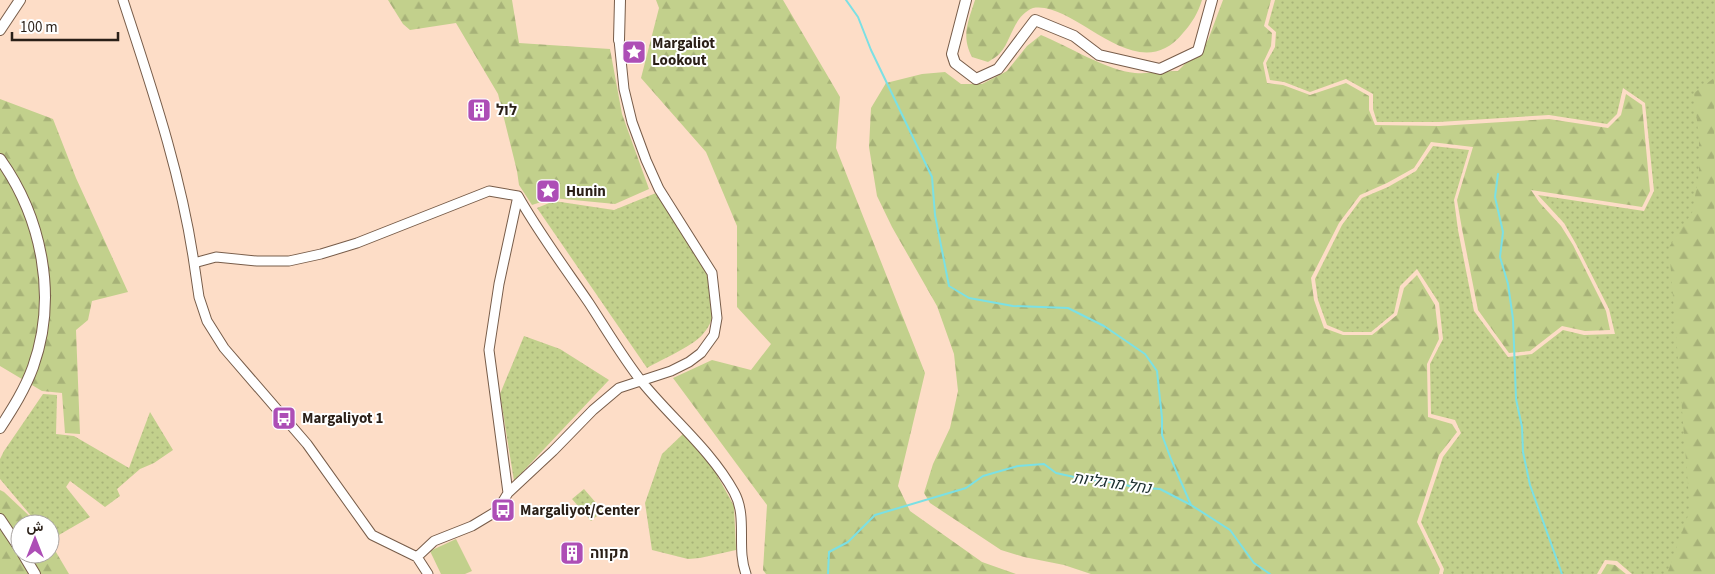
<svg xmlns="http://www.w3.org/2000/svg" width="1715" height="574" viewBox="0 0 1715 574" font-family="'Source Sans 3',Vazirmatn,Heebo,sans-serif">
	<defs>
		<pattern id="grass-dots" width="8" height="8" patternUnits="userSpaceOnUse" patternTransform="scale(1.25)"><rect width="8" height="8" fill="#c2d08c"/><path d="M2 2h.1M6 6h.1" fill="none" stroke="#a7b278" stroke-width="1.8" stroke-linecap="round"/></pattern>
		<pattern id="forest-firs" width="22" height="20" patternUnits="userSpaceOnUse" patternTransform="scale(1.25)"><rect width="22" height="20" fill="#c2d08c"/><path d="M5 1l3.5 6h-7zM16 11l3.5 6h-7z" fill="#a7b278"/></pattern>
	</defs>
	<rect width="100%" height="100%" fill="#fdddc7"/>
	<path fill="url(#grass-dots)" d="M1275 0H1715V574H1632L1617 561 1605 560 1597 574H1443L1444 569 1421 522 1443 457 1461 433 1455 420 1431 414 1430 364 1443 339 1439 303 1417 269 1400 286 1394 313 1371 332H1344L1327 325 1318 300 1315 279 1342 225 1362 198 1388 187 1416 171 1433 146 1469 150 1454 200 1458 230 1474 311 1508 357 1532 354 1563 330 1584 335 1615 334 1609 309 1576 244 1564 223 1538 195 1644 211 1654 191 1645 103 1623 88 1617 114 1607 124 1549 115 1439 122H1377L1373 109V94L1346 79 1310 92 1284 82 1270 80 1266 63 1275 47 1276 32 1268 25Z
		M656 193C678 226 738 295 703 334 692 347 662 359 647 368L537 208 554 201 614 210Z
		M524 336 560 349 609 380 514 481 500 394Z
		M43 394 57 395 56 434 74 436 129 468 150 412 173 450 154 463 140 469 117 489 120 496 105 507 70 481 66 487 90 517 52 539 50 537V524H38L0 479V459L4 451Z
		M684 433 706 455 734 506 736 550 700 558 688 559 652 550 645 503 662 454Z
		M584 489 603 511 591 521 572 499Z"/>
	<path fill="url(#forest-firs)" d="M388 0H512L519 43 610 49 622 114 649 189 615 204 553 198 532 205 519 185 517 171 498 94 456 23 410 30 403 24Z
		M656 0H783L840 97 836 148 925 373 898 486 910 511 982 562 1016 574H766L763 570 767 505 673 378 712 360 751 370 771 344 737 307V226L706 152 641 78 659 8Z
		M975 0H1202C1198 13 1192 23 1183 33 1136 91 1076 0 1033 8 1013 16 1012 40 1000 53 997 57 991 60 988 62L972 57C961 36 968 22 975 0Z
		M1223 0H1271L1264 26 1272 33 1271 46 1263 63 1267 83 1283 85 1310 95 1346 83 1369 96V110L1375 125 1439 126 1549 119 1608 128 1621 115 1626 94 1642 105 1650 191 1642 207 1531 190 1539 202 1561 226 1573 245 1606 311 1610 330 1585 331 1562 326 1530 351 1509 353 1478 310 1462 229 1457 200 1473 147 1431 142 1414 168 1387 183 1360 195 1339 223 1311 278 1314 300 1324 328 1343 335H1372L1397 315 1404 288 1417 275 1435 305 1439 339 1427 364 1428 417 1452 424 1457 432 1439 455 1417 522 1440 569 1439 574H1091L1064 565 1024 557 1001 550 930 503 924 493 933 464 950 428 958 391 954 354 937 306 892 227 877 196 869 147 871 108 886 83 922 74 945 72 961 84H982L1007 71 1027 46 1041 35C1068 46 1108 71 1135 73 1149 74 1164 71 1178 71L1208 40Z
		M1714 78 1715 574H1667L1690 510 1669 247 1692 213 1699 174V139L1694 93Z
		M0 99 53 119 76 178 128 292 92 301 88 320 76 330 80 434 65 433 62 393 42 391 0 366Z
		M0 490 4 492 38 524H20V554H50V542L69 574H0Z
		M1607 564 1615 565 1626 574H1601Z"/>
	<path fill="#c2d08c" d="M456 539 472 571 465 574H441L430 551Z"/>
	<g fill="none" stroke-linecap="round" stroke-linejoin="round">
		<path stroke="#7be0e4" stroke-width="2" d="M846 0 858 17 871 50 932 177 935 215 949 286 969 298 1013 306 1068 308 1104 326 1145 354 1157 371 1162 418V435L1171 459 1191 505
			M1498 174 1495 197 1503 232 1500 257 1508 284 1513 319 1516 399 1522 427 1523 452 1530 485 1562 574
			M828 574 829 552 848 542 875 515 966 488 983 476 1018 466 1044 464 1056 473 1083 479 1118 483 1133 487 1160 489 1191 505 1230 530 1254 563 1270 574"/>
		<g stroke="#775c49" stroke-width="11">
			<path id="minor" d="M123 0C151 86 181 173 194 263
				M508 493 489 350 499 284 518 196
				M417 557 434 541 472 526 497 511 508 493 553 451 593 410 619 388 671 371 689 362 701 353 714 335 717 318 712 273 659 189 646 160 632 122 624 89 619 40
				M428 574 417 557 372 535 307 444 224 348 207 321 199 297 194 263 216 257 257 261H289L321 254 357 243 489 191 518 196C539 233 565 268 589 303 606 329 623 358 642 382 672 419 711 450 734 492 748 517 736 548 746 574"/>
		</g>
		<g stroke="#775c49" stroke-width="12">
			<path id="major" d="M966 0 952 54 955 63 976 79 998 69 1035 20 1074 36 1099 55 1160 69 1198 51 1212 0
				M0 30 20 0
				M619 40 620 0
				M0 159C42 218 58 297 33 367 25 389 13 408 0 428
				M0 519 20 549
				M23 554 35 574"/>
		</g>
		<use href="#minor" stroke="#fff" stroke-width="9"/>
		<use href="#major" stroke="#fff" stroke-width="10"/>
	</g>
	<defs>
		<g id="sight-square" transform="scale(1.25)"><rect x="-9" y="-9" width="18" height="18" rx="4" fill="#ad4eb6" stroke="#fff"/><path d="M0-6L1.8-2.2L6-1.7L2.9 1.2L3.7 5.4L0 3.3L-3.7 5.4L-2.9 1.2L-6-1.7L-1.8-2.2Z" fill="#fff"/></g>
		<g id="building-square" transform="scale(1.25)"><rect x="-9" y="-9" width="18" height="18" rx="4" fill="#ad4eb6" stroke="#fff"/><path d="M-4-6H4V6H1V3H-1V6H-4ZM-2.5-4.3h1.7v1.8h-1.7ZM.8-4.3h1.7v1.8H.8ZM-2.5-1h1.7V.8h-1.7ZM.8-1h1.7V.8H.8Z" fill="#fff"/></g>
		<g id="bus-square" transform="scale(1.25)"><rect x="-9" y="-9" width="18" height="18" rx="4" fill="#ad4eb6" stroke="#fff"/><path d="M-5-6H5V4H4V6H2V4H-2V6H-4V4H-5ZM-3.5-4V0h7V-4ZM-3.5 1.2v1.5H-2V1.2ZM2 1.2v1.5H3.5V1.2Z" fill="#fff"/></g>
	</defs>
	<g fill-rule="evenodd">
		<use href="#sight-square" x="634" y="52"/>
		<use href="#building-square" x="479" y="110"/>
		<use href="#sight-square" x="548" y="191"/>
		<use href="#bus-square" x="284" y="418"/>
		<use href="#bus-square" x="503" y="510"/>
		<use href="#building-square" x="572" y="553"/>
	</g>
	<g text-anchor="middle" stroke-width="4" stroke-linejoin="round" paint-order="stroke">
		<g font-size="15" font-weight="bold" fill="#2a1f17" stroke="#fff" text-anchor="start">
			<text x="652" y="48">Margaliot<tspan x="652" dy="17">Lookout</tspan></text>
			<text x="496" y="115">לול</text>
			<text x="566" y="196">Hunin</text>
			<text x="302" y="423">Margaliyot 1</text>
			<text x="520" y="515">Margaliyot/Center</text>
			<text x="590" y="558">מקווה</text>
		</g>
		<g font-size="16" font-style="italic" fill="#1a2d2e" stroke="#fff">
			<text transform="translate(1112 482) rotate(8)" y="6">נחל מרגליות</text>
		</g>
	</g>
	<g transform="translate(35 539)"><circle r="24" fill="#ffffff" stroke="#aaa5a2"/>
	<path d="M0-4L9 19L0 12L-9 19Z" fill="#ad4eb6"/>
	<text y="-8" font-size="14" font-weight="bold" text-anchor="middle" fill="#2a1f17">ش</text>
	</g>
	<path d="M12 32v8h106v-8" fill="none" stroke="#2a1f17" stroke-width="2.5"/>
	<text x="20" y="32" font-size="15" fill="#2a1f17" stroke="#ffffff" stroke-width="4" paint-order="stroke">100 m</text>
</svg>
